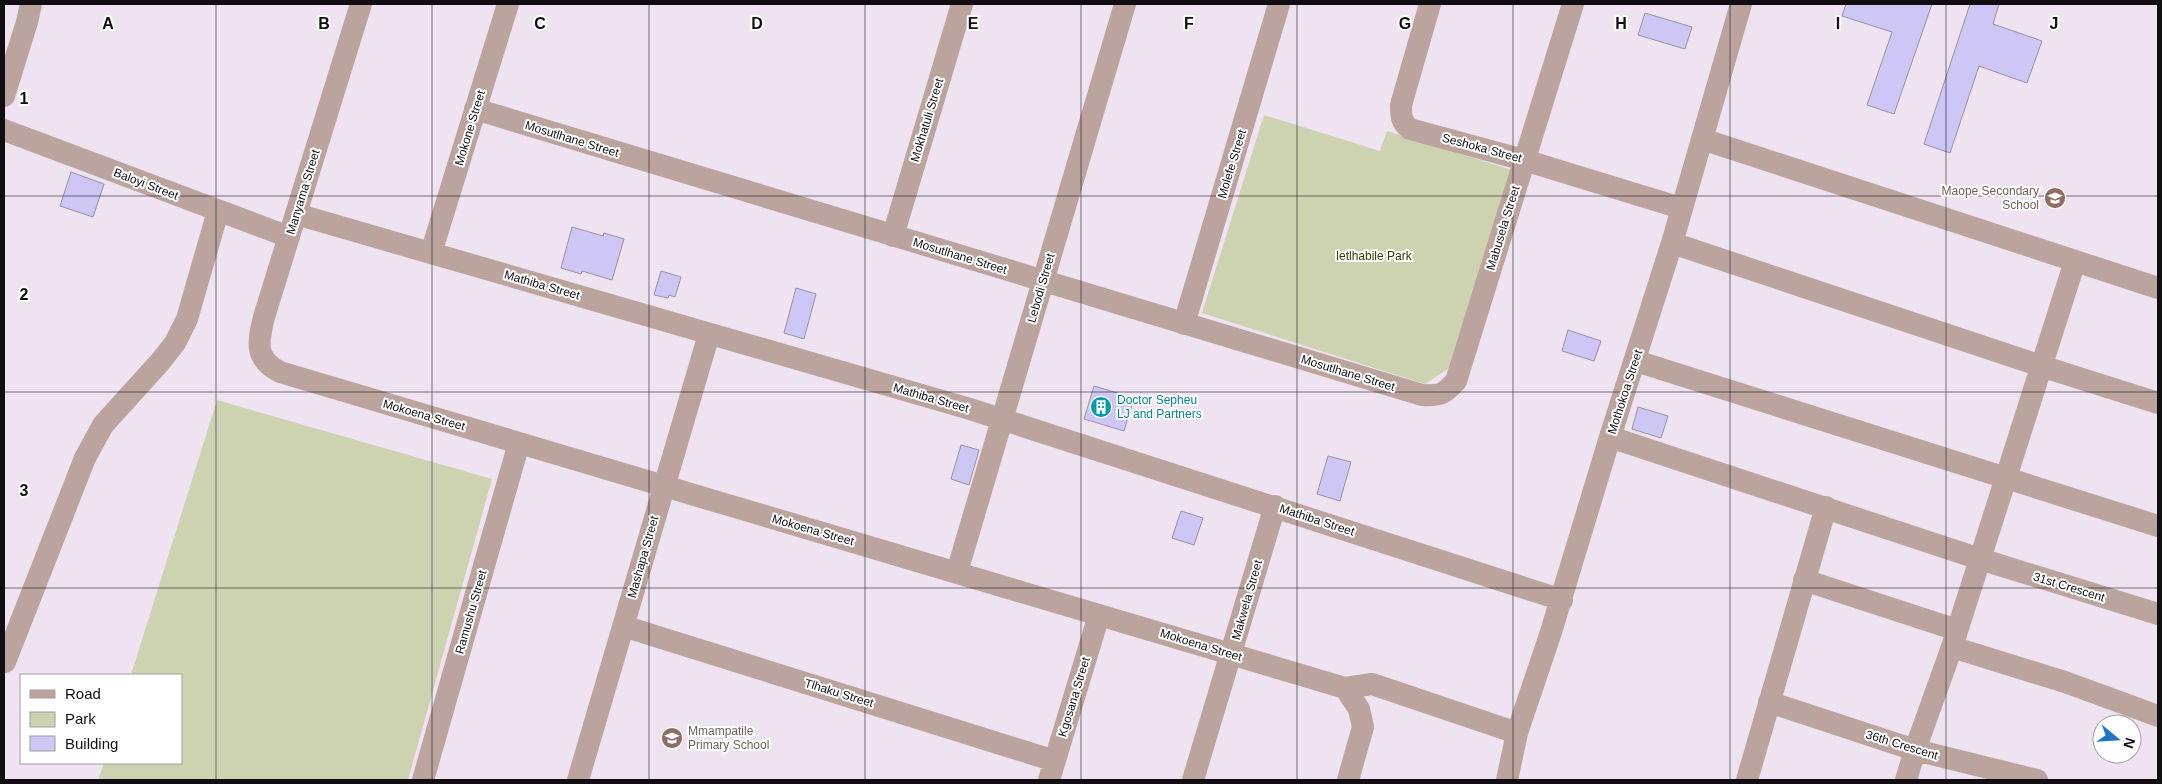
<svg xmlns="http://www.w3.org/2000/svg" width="2162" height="784" viewBox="0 0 2162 784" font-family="Arial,sans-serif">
	<rect width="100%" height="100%" fill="#efe3f1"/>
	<path fill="#cdd2b1" d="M1264 115 1380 151 1387 131 1512 170 1448 369 1425 384 1202 313Z
		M217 400 492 479 408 780H98L104 763H181V675H131Z"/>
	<path fill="#cec6f5" stroke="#9693a2" d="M1846 4H1932L1894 114 1867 105 1892 32 1842 16Z
		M1970 4H1999L1993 24 2042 41 2027 83 1979 66 1950 153 1924 144Z
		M1645 13 1692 27 1685 49 1638 35Z
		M71 172 104 184 93 217 60 206Z
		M572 227 603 236 604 233 624 239 612 280 582 271 581 274 561 268Z
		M661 271 681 277 675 297 669 295 668 298 654 295Z
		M796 288 816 294 804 339 784 333Z
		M1568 330 1601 341 1594 361 1562 351Z
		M1094 386 1134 398 1124 431 1084 419Z
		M1638 407 1668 416 1661 438 1632 429Z
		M961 445 979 450 969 485 951 479Z
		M1328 456 1351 462 1340 501 1317 494Z
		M1181 511 1203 518 1194 545 1172 538Z"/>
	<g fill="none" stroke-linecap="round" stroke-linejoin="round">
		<path stroke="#bca49e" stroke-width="22" d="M361 4 264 317C258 342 254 359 280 372L1345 688 1372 684 1517 733
			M1430 4 1401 105C1401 116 1401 122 1410 129L1524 160 1681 208
			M4 96 27 22 31 4
			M475 109 1422 395C1441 396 1444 394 1456 381L1573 4
			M4 130 289 237
			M1702 139 2158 288
			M296 214 970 409 1562 600
			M893 236 962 4
			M1672 243 2041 366 2158 403
			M431 253 508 4
			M1184 324 1279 4
			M1636 361 2158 526
			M1610 437 1980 559 2158 614
			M957 572 1125 4
			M1804 580 1957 630
			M623 626 1055 761
			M1952 647 2065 682 2158 716
			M5 662 85 458 103 425 160 362 175 343 187 319 218 211
			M1345 688 1359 709 1363 727 1348 780
			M1769 702 1915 750 2037 780
			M423 780 519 443
			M578 780 709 334
			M1049 780 1099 615
			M1193 780 1275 506
			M1507 780 1517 733 1551 632 1610 437 1672 243 1741 4
			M1747 780 1826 507
			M1906 780 1915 750 1952 647 2075 261"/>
	</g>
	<path fill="none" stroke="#110d12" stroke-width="1" stroke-opacity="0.55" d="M216 4V780M432 4V780M649 4V780M865 4V780M1081 4V780M1297 4V780M1513 4V780M1730 4V780M1946 4V780M4 196H2158M4 392H2158M4 588H2158"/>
	<defs>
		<g id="school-disc" transform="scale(1.125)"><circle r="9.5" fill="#8d6e63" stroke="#fff"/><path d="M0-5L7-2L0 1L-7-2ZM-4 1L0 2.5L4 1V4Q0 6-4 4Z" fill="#fff"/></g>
		<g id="building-disc" transform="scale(1.125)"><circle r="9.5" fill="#0f9aa8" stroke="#fff"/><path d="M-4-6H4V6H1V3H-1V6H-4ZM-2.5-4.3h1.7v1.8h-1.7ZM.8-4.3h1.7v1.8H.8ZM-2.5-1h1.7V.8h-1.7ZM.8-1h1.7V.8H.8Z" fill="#fff"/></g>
	</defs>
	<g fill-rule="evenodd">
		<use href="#school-disc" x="2055" y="198"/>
		<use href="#building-disc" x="1101" y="407"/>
		<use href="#school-disc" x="672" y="738"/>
	</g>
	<g text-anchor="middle" stroke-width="4" stroke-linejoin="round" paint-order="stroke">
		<g font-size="12" fill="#110d12" stroke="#fff">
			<text transform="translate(927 120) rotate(-73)" y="4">Mokhatuli Street</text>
			<text transform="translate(470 128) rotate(-73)" y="4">Mokone Street</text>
			<text transform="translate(572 139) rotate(17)" y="4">Mosutlhane Street</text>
			<text transform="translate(1482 148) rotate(15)" y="4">Seshoka Street</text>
			<text transform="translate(1232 164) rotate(-73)" y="4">Molefe Street</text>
			<text transform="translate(146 184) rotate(21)" y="4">Baloyi Street</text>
			<text transform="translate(303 192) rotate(-73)" y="4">Manyama Street</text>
			<text transform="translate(1503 228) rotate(-73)" y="4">Mabusela Street</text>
			<text transform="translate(960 256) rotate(17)" y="4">Mosutlhane Street</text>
			<text transform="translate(542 285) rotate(16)" y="4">Mathiba Street</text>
			<text transform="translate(1041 288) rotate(-74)" y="4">Lebodi Street</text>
			<text transform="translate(1348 373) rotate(17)" y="4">Mosutlhane Street</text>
			<text transform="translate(1625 392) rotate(-72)" y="4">Mothokoa Street</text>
			<text transform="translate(931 398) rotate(16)" y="4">Mathiba Street</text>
			<text transform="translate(424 415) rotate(16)" y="4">Mokoena Street</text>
			<text transform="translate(1317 520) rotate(18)" y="4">Mathiba Street</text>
			<text transform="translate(813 530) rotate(16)" y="4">Mokoena Street</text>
			<text transform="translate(643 557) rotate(-74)" y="4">Mashapa Street</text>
			<text transform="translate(2069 587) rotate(17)" y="4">31st Crescent</text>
			<text transform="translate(1247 600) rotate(-74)" y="4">Makwela Street</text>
			<text transform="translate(471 612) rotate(-74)" y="4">Ramushu Street</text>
			<text transform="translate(1201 645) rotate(17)" y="4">Mokoena Street</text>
			<text transform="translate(839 693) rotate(17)" y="4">Tlhaku Street</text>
			<text transform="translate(1074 697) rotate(-73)" y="4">Kgosana Street</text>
			<text transform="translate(1902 745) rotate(17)" y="4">36th Crescent</text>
		</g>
		<g font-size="12" fill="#785e54" stroke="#fff" text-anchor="end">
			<text x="2039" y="195">Maope Secondary<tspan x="2039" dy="14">School</tspan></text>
			<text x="688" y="735" text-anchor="start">Mmampatile<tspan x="688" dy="14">Primary School</tspan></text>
		</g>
		<g font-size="12" fill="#353a00" stroke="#fff">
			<text x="1374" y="260">letlhabile Park</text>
		</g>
		<g font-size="12" fill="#0d838f" stroke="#fff" text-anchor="start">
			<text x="1117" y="404">Doctor Sepheu<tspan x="1117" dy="14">LJ and Partners</tspan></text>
		</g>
	</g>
	<g font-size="16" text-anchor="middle" font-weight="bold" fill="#110d12" stroke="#fff" stroke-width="4" stroke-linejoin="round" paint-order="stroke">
		<text x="108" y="29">A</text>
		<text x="324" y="29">B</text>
		<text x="540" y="29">C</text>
		<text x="757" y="29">D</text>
		<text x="973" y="29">E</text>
		<text x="1189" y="29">F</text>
		<text x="1405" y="29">G</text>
		<text x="1621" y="29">H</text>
		<text x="1838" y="29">I</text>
		<text x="2054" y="29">J</text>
		<text x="24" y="104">1</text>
		<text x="24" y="300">2</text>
		<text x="24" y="496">3</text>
	</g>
	<rect width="2162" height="784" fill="none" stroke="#110d12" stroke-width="10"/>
	<rect x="20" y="674" width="162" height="90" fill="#ffffff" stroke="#a09ea0"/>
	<rect x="30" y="690" width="25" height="8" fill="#bca49e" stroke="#a09ea0"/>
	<text x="65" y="699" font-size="15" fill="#110d12">Road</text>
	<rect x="30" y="712" width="25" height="15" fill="#cdd2b1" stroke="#a09ea0"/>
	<text x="65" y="724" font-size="15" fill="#110d12">Park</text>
	<rect x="30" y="736" width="25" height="15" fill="#cec6f5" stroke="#a09ea0"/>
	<text x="65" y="749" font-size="15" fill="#110d12">Building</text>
	<g transform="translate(2117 739) rotate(108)"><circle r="24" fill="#ffffff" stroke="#a09ea0"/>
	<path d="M0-4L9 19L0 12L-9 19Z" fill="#2176c4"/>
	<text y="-8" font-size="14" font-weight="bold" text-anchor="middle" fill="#110d12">N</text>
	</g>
</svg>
